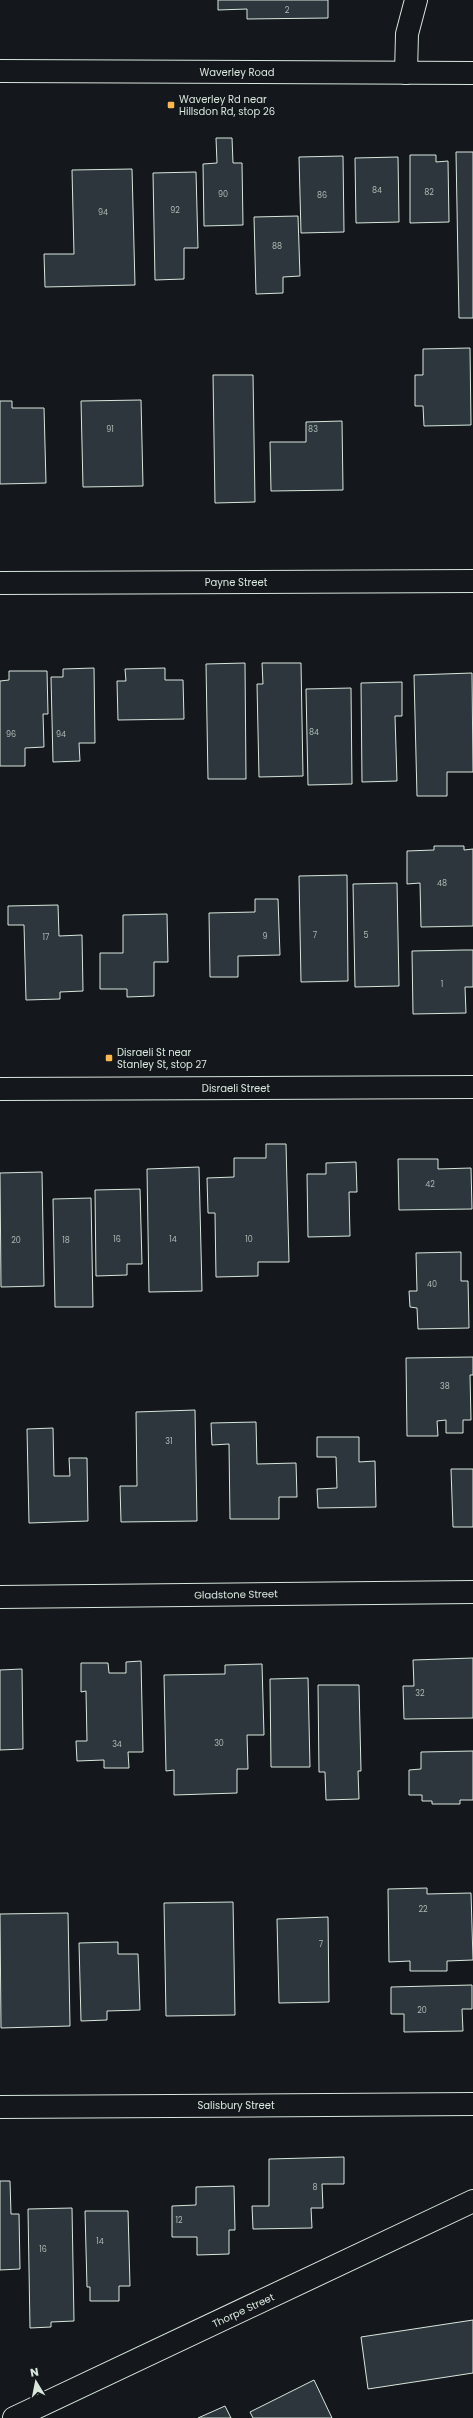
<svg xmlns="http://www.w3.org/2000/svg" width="473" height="2418" viewBox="0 0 473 2418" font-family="Poppins,sans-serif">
	<rect width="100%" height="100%" fill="#14181c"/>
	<path fill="#2c363c" stroke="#d8e6dc" d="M218 0H328V18L247 19V9L218 10Z
		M216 138H232L233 163H242L243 225 204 226 203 164 217 163Z
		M456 152H473V318H459Z
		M410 155H436V162L448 161 449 222 410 223Z
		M343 156 344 232 301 233 299 157Z
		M398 157 399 222 356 223 355 158Z
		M132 169 135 285 45 287 44 254H74L72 170Z
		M196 172 198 248H184V279L155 280 153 173Z
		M298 216 300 276 283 277V293L256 294 254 217Z
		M470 348 471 425 424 426 423 406H415V375H423V349Z
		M213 375H253L255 502 215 503Z
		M141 400 143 486 83 487 81 401Z
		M0 401H12V408H44L46 483 0 484Z
		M342 421 343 490 271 491 270 442H306V422Z
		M245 663 246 779H208L206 664Z
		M262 663H301L303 776 259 777 257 684H263Z
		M94 668 95 743H79L80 761 53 762 51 677H63V669Z
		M165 668V680H183L184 719 118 720 117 681H126L125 669Z
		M9 671H47L48 714H43L44 747 25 748V766H0V681L9 680Z
		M472 673 473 772H447V796H417L414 675Z
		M402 682V716H395L397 781 362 782 361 683Z
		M351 688 352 784 308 785 306 689Z
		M434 846H464V850L473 849V926L421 927 420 883 407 884V851L434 850Z
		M347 875 348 981 301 982 299 876Z
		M397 883 399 986 355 987 353 884Z
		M255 899H278L280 955 238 956V977H210L209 913 255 912Z
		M58 905 59 936 82 935 83 991 60 992V999L26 1000 24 925H8V906Z
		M167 914 168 962H154V996L127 997V989H100V953H123V915Z
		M464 950H473V987H465L466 1013 413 1014 412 951Z
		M266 1144H286L289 1262H258V1276L216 1277 215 1213H208L207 1178 234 1177V1158H266Z
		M398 1159H438V1169L471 1168 472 1209 399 1210Z
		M356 1162 357 1192H349L350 1236 308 1237 307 1174H326V1163Z
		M199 1167 202 1291 149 1292 147 1169Z
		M42 1172 44 1286 1 1287 0 1173Z
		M140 1189 142 1264H127V1275L96 1276 95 1190Z
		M91 1198 93 1307H55L53 1199Z
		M461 1252V1281H468L469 1328 418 1329 417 1308 410 1307 409 1291H417L416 1253Z
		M473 1357V1375H470L471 1420H463V1433H446V1420L437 1421 438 1436H407L406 1358Z
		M195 1410 197 1521 121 1522 120 1486H137L136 1412Z
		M256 1422 257 1464 296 1463 297 1497H279V1519H230L229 1444 212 1445 211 1423Z
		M53 1428 54 1476H70L69 1458H87L88 1521 29 1523 27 1429Z
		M317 1437H359V1462L375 1461 376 1507 318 1508 317 1489 337 1488 336 1457H317Z
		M451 1469H473V1527H453Z
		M473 1658V1718L404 1719 403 1686H414L413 1660Z
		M141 1661 143 1752H128L129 1768H104V1760L77 1761 76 1741H87L86 1691 81 1692V1663H108L109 1673H126V1662Z
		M262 1664 264 1735H247L248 1769H237V1793L174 1795V1770L166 1771 164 1675 225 1674V1665Z
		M22 1669 23 1749 0 1750V1670Z
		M308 1678 310 1767H271L270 1679Z
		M318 1685H359L361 1771H358L359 1799 326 1800 325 1772H319Z
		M473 1751V1800H460V1804H432V1801H422V1795H409V1770L421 1769V1752Z
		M427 1888V1894L471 1893 473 1960 447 1961V1971H410V1961L389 1962 388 1889Z
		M233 1902 235 2015 166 2016 164 1903Z
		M68 1913 70 2026 1 2028 0 1914Z
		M328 1917 329 2002 279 2003 277 1919Z
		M118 1942V1954H138L140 2010 107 2011V2020L81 2021 79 1943Z
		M472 1985V2009H462L463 2031 404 2032V2014H391V1987Z
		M344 2157V2184H322L323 2208H311L312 2228 253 2229 252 2206H269V2159Z
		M0 2181H10L11 2214H19L20 2269 0 2270Z
		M234 2186 235 2230H229V2254L197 2255V2237H172V2206L196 2205V2187Z
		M72 2208 74 2321 51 2322V2327L30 2328 28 2209Z
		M85 2211H128L130 2286H119V2301H90V2287H87Z
		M473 2320V2373L368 2389 361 2337Z
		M314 2380 332 2418H253L250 2412Z
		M225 2406 231 2418H198Z"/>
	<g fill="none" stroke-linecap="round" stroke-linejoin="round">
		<g stroke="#d8e6dc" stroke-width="24">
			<path id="minor" d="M406 73 407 34 416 0
				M0 583 473 581
				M0 1089 473 1087
				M0 1597 473 1592
				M0 2107 473 2104
				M14 2418 473 2201"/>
		</g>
		<g stroke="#d8e6dc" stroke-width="24">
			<path id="tertiary" d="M0 71 473 73"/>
		</g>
		<use href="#minor" stroke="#14181c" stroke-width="22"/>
		<use href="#tertiary" stroke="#14181c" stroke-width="22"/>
	</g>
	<g fill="#ffb74d" stroke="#14181c" stroke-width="1.5">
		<rect x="167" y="101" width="8" height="8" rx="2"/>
		<rect x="105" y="1054" width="8" height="8" rx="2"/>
	</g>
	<g text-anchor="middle" stroke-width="3" stroke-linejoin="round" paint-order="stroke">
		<g font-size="8" fill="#adbab4">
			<text x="287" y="13">2</text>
			<text x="377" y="193">84</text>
			<text x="429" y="195">82</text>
			<text x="223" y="197">90</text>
			<text x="322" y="198">86</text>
			<text x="175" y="213">92</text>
			<text x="103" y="215">94</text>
			<text x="277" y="249">88</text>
			<text x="110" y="432">91</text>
			<text x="313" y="432">83</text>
			<text x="314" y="735">84</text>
			<text x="11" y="737">96</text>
			<text x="61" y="737">94</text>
			<text x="442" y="886">48</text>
			<text x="315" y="938">7</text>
			<text x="366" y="938">5</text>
			<text x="265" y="939">9</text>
			<text x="46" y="940">17</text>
			<text x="442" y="987">1</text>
			<text x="430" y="1187">42</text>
			<text x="117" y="1242">16</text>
			<text x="173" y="1242">14</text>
			<text x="249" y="1242">10</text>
			<text x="16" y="1243">20</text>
			<text x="66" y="1243">18</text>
			<text x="432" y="1287">40</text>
			<text x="445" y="1389">38</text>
			<text x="169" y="1444">31</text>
			<text x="420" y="1696">32</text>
			<text x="219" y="1746">30</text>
			<text x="117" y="1747">34</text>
			<text x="423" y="1912">22</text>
			<text x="321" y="1947">7</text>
			<text x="422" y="2013">20</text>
			<text x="315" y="2190">8</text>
			<text x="179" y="2223">12</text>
			<text x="100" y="2244">14</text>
			<text x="43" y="2252">16</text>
		</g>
		<g font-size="10" fill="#d8e6dc" stroke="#14181c">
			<text x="237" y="76">Waverley Road</text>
			<text x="236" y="586">Payne Street</text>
			<text x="236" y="1092">Disraeli Street</text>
			<text transform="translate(236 1594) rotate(-1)" y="4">Gladstone Street</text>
			<text x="236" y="2109">Salisbury Street</text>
			<text transform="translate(243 2310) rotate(-25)" y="4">Thorpe Street</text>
		</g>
		<g font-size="10" fill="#d8e6dc" stroke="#14181c" text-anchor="start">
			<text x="179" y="103">Waverley Rd near<tspan x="179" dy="12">Hillsdon Rd, stop 26</tspan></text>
			<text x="117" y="1056">Disraeli St near<tspan x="117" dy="12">Stanley St, stop 27</tspan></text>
		</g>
	</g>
	<g transform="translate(36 2382) rotate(350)" stroke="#14181c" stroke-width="3" paint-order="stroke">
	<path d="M0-3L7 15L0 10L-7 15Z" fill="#d8e6dc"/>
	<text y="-6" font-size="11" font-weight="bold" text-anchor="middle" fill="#d8e6dc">N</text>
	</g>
</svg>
